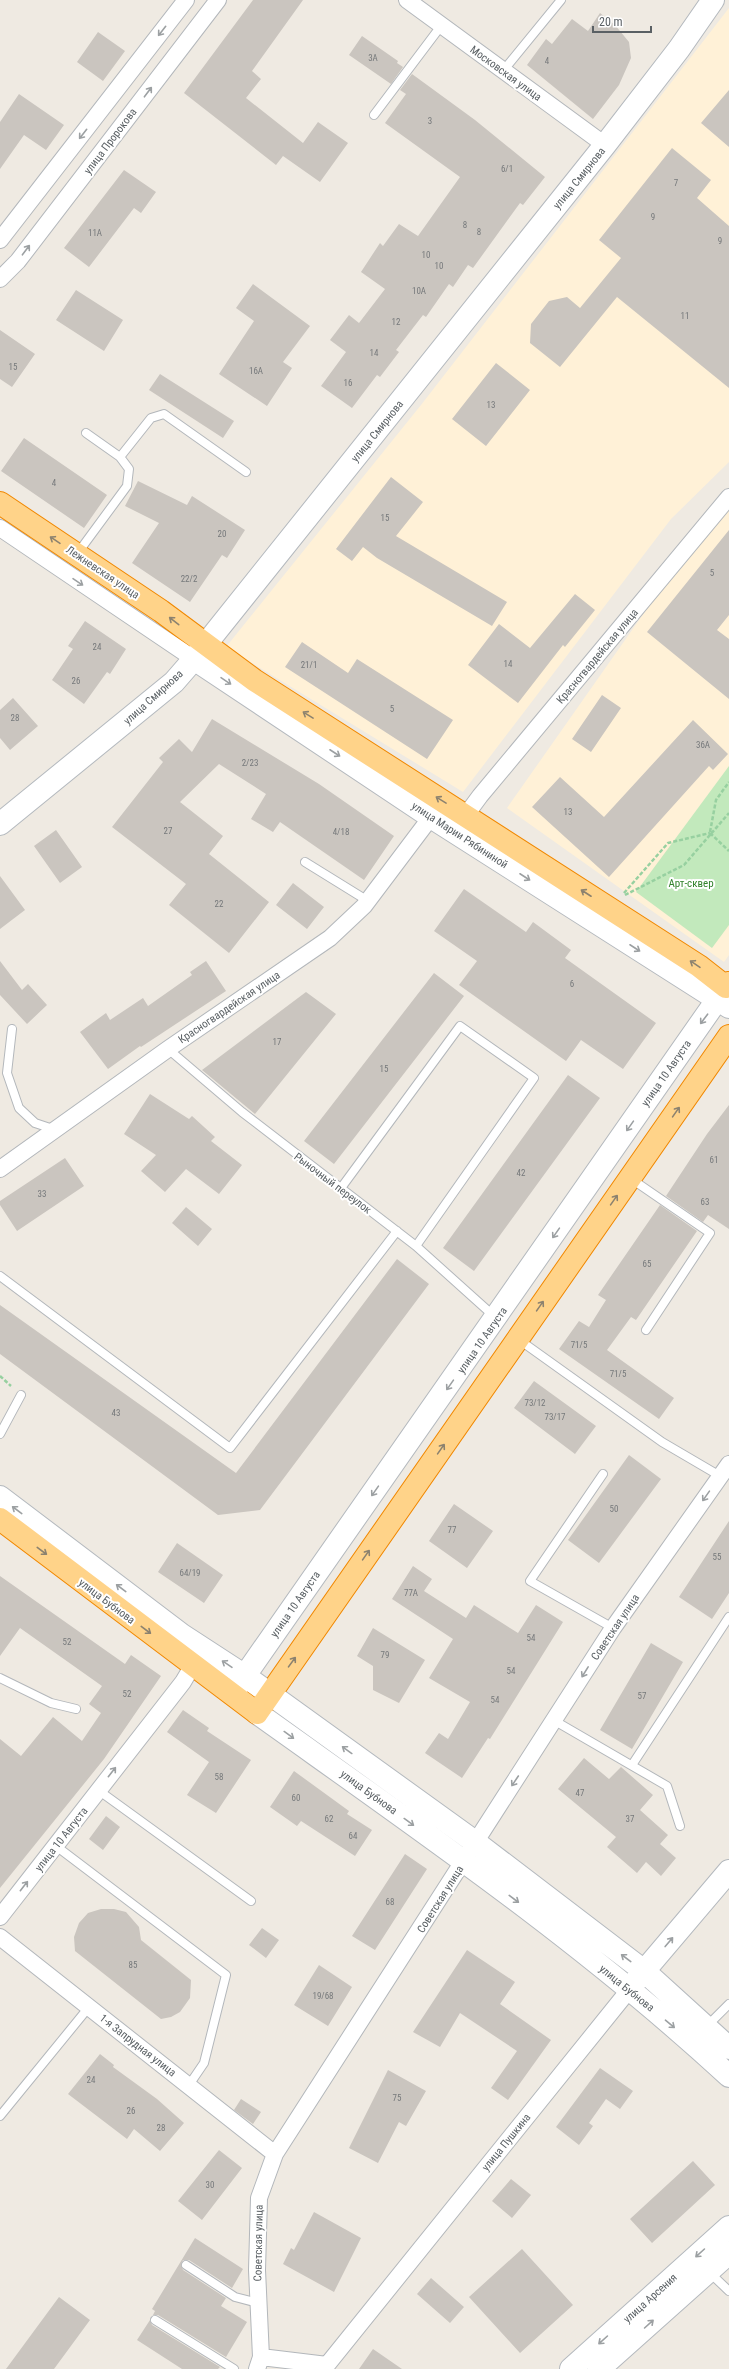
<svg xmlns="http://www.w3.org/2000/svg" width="729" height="2369" viewBox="0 0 729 2369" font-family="'Roboto Condensed',sans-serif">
	<rect width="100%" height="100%" fill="#efeae2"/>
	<path fill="#fff1d7" d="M729 8V462L671 519 463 792 226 647 421 405Z
		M729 504V955L724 962 507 808 696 539Z"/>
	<path fill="#c2e9bc" d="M729 766V925L712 948 636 892Z"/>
	<path fill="#cac5bf" d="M253 0H303L252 71 261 79 246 98 303 143 318 122 348 143 320 182 283 156 276 165 184 93Z
		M600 13 615 25 629 42 631 58 619 85 593 119 527 65 546 39 552 44 572 19 588 31Z
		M98 32 125 51 103 81 77 62Z
		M362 36 398 61 397 63 403 67 391 84 349 55Z
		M412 74 475 120 545 177 523 205 520 203 473 268 468 265 453 287 449 284 426 317 423 315 396 350 399 352 380 377 377 375 352 408 321 386 346 352 330 340 349 315 359 323 385 289 361 272 380 243 383 246 399 224 418 236 460 177 385 123 406 94 400 90Z
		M729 90V147L701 123Z
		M19 94 64 125 46 150 24 135 0 169V122Z
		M672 148 711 180 697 198 729 226V388L617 297 560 367 530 343 531 324 549 301 567 297 580 308 621 258 599 240Z
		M124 170 156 192 141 213 134 208 89 267 64 248Z
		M253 284 310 326 283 362 292 368 267 406 219 374 254 321 236 308Z
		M76 290 123 320 104 351 56 320Z
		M0 330 35 354 12 387 0 379Z
		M496 363 530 390 486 446 452 419Z
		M160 374 234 421 223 438 149 390Z
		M24 438 107 495 84 528 1 471Z
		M391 477 423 502 396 536 507 602 492 626 377 558 363 547 352 561 336 549Z
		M138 481 187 505 192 496 245 530 227 558 222 555 190 602 132 563 159 523 125 506Z
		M729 530V615L717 630 729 639V699L647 632Z
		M575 594 595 610 565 647 563 645 518 703 468 665 499 624 530 648Z
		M85 621 126 649 110 674 107 672 84 704 52 680 73 649 68 646Z
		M302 642 348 673 357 659 453 720 427 759 285 667Z
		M602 695 621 708 591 752 572 739Z
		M13 698 38 726 10 750 0 738V710Z
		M212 719 319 784 394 836 364 880 280 822 273 832 251 819 266 794 219 764 180 802 223 836 209 854 269 902 229 953 169 905 186 884 112 827 163 762 159 758 179 739 192 752Z
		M693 720 728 754 713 770 709 766 609 877 532 807 560 777 604 817Z
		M56 830 82 867 60 883 34 846Z
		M0 876 25 910 0 929Z
		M293 883 324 907 307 929 276 905Z
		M464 889 526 932 533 922 571 950 565 958 656 1023 623 1069 581 1040 566 1061 459 985 477 961 434 931Z
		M0 961 22 990 28 984 47 1005 27 1024 0 995Z
		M206 961 226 991 141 1047 140 1046 108 1069 80 1032 106 1013 110 1020 143 998 148 1006 192 975 190 972Z
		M434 973 464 996 334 1164 304 1141Z
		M306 992 336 1014 255 1114 202 1070Z
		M568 1075 600 1098 474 1271 443 1248Z
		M150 1094 189 1119 192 1116 215 1137 211 1141 242 1165 219 1194 186 1169 165 1192 141 1171 156 1155 124 1134Z
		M729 1105V1229L708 1215 703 1222 666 1196 707 1134Z
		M65 1158 84 1186 17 1231 0 1205V1201Z
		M660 1205 697 1231 636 1320 631 1317 607 1350 674 1398 659 1419 559 1349 579 1321 589 1327 606 1300 598 1295Z
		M186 1207 212 1229 198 1246 172 1223Z
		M397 1259 429 1284 260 1510 218 1515 0 1354V1305L236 1473Z
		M534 1381 596 1426 575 1454 514 1408Z
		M629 1455 661 1479 599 1563 568 1540Z
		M454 1504 493 1531 467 1568 429 1541Z
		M729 1521V1593L712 1619 679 1597Z
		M177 1543 223 1575 204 1603 158 1572Z
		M413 1566 432 1579 424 1591 466 1618 474 1605 518 1633 536 1605 563 1622 490 1739 488 1738 462 1778 425 1753 439 1733 448 1739 470 1702 429 1678 453 1639 392 1599Z
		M0 1576 125 1664 131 1655 161 1676 104 1759 0 1888V1739L21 1756 53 1717 82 1741 101 1713 89 1704 102 1686 20 1628 0 1656Z
		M373 1628 425 1660 399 1703 373 1690V1666L357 1656Z
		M651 1643 683 1662 632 1749 600 1730Z
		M183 1710 209 1728 207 1731 251 1760 216 1813 187 1795 209 1762 167 1732Z
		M584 1758 609 1779 621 1767 653 1795 640 1810 668 1835 660 1844 676 1858 661 1876 646 1862 637 1873 607 1847 616 1837 558 1789Z
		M294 1771 349 1811 347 1814 372 1830 355 1856 301 1821 297 1826 270 1807Z
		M106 1816 120 1827 103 1850 89 1839Z
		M405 1854 427 1869 375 1950 352 1936Z
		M101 1909H114L126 1912 139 1927 141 1940 191 1980 190 1998 180 2012 171 2017 161 2019 75 1951 74 1937 79 1923 88 1913Z
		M262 1928 279 1940 266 1958 249 1945Z
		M467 1950 515 1982 500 2004 551 2040 508 2100 491 2088 517 2051 460 2013 440 2047 413 2032Z
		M319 1965 352 1987 328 2026 294 2005Z
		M100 2054 114 2065 113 2067 157 2099 184 2123 160 2151 134 2129 127 2139 68 2094Z
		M600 2068 633 2091 620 2109 606 2099 589 2123 593 2126 579 2145 556 2127Z
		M388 2070 426 2091 406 2126 399 2122 378 2163 349 2148Z
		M241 2099 261 2112 253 2124 234 2110Z
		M219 2150 242 2168 202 2220 178 2201Z
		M693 2161 715 2185 652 2243 630 2219Z
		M511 2179 531 2195 512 2218 492 2201Z
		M314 2212 361 2238 334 2292 283 2264 291 2248 294 2250Z
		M195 2238 243 2269 232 2288 189 2260H183L181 2264 183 2270 226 2298 221 2306 247 2322 226 2357 158 2315H153L155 2311 152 2309Z
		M522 2249 573 2305 520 2353 469 2297Z
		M431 2278 464 2307 450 2323 417 2294Z
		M59 2297 90 2320 54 2369H6Z
		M150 2320 152 2325 220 2367 218 2369H182L137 2340Z
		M373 2349 402 2369H359Z"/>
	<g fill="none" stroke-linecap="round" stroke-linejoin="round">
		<g stroke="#b3b7bb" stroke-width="10">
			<path id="lane" d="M503 71 561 0
				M374 115 441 26
				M120 457 151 418 164 414 246 472
				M77 554 127 486 129 469 120 457 86 433
				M305 862 368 901
				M12 1029 7 1073 19 1108 35 1123 56 1130
				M168 1049 242 1112 416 1246 495 1317
				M630 1178 710 1233 646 1330
				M341 1188 460 1026 534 1078 416 1246
				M0 1276 230 1448 397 1231
				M518 1339 662 1442 720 1476
				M0 1434 21 1395
				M603 1474 530 1581 613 1628
				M0 1678 51 1703 76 1709
				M555 1721 667 1786 680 1826
				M632 1765 729 1617
				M98 1790 251 1901
				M56 1846 226 1975 204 2063 189 2085
				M707 2026 729 2004
				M0 2116 89 2007
				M186 2265 235 2297 258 2303
				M709 2272 729 2291
				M155 2320 234 2369"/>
		</g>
		<g stroke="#b3b7bb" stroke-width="18">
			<path id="street" d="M407 0 605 145
				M0 240 186 0
				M0 279 18 261 218 0
				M0 528 194 659
				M466 815 480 796 729 497
				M0 1169 168 1049 330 938 364 906 431 817
				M0 1917 183 1682 193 1665
				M0 1937 275 2154
				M261 2357 327 2365 629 1990
				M257 2369 261 2357 257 2270 259 2198 275 2154 613 1628 729 1464"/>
		</g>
		<g stroke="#b4b9be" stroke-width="24">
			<path id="secondary" d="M194 659 431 817 729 1007
				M0 824 174 682 194 659 605 145 679 49 713 0
				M0 1497 182 1635 245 1676 475 1842 644 1971 729 2048
				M237 1687 726 987 729 991
				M257 1713C418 1828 583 1941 729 2076
				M634 1983 729 1871
				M571 2369 729 2227
				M599 2369 729 2253"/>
		</g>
		<g stroke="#f18800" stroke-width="24">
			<path id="highway" d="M0 503 161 611 254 680 699 966 726 987 729 983
				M0 1519 257 1713 729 1036"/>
		</g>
		<path stroke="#97d0a0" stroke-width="2.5" stroke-dasharray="4 2" stroke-linecap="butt" d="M710 832 716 800 729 782
			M710 833 729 851
			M624 893 668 843 710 833
			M625 895 684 865 729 813
			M0 1376 11 1386"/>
		<use href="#lane" stroke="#fff" stroke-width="8"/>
		<use href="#street" stroke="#fff" stroke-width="16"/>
		<use href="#secondary" stroke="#fff" stroke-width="22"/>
		<use href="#highway" stroke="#ffd389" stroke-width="22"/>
	</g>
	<defs><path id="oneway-shaft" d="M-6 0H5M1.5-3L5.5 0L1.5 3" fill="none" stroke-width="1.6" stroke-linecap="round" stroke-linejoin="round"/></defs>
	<g stroke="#9ca0a2">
		<use href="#oneway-shaft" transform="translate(162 31) rotate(128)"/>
		<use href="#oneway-shaft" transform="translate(148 92) rotate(-53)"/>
		<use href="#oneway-shaft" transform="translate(83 134) rotate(128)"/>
		<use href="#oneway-shaft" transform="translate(26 250) rotate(-53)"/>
		<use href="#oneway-shaft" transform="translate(78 582) rotate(34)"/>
		<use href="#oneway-shaft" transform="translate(226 681) rotate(34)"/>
		<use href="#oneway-shaft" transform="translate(335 753) rotate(33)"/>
		<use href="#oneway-shaft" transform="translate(525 877) rotate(33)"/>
		<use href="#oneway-shaft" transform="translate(635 948) rotate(33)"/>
		<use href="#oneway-shaft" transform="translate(704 1019) rotate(127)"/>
		<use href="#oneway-shaft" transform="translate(630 1126) rotate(125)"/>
		<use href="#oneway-shaft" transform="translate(556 1233) rotate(125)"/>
		<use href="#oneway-shaft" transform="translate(450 1385) rotate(125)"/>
		<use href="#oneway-shaft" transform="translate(375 1491) rotate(125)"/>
		<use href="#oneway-shaft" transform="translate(706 1496) rotate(125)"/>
		<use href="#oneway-shaft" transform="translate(17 1510) rotate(-143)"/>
		<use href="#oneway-shaft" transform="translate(121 1588) rotate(-143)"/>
		<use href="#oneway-shaft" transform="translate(227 1664) rotate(-146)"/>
		<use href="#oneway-shaft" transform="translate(585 1672) rotate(122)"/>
		<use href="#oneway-shaft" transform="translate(289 1735) rotate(36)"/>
		<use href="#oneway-shaft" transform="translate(347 1750) rotate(-144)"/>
		<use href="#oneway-shaft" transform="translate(112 1772) rotate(-52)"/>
		<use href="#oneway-shaft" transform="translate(515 1781) rotate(124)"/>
		<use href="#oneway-shaft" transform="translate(409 1822) rotate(36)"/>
		<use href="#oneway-shaft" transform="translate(24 1886) rotate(-52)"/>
		<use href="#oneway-shaft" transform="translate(514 1899) rotate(37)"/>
		<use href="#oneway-shaft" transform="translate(669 1942) rotate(-50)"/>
		<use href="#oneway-shaft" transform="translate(626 1958) rotate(-143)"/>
		<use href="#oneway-shaft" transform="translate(670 2024) rotate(40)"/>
		<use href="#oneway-shaft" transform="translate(700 2253) rotate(138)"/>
		<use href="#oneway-shaft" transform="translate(649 2324) rotate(-42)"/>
		<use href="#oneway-shaft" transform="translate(603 2340) rotate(138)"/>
	</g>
	<g stroke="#8c826f">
		<use href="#oneway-shaft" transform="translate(55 540) rotate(-146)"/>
		<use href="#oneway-shaft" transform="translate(174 621) rotate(-142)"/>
		<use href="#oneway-shaft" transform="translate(308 715) rotate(-148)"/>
		<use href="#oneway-shaft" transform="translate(441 800) rotate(-148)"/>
		<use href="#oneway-shaft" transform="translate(586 893) rotate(-147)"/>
		<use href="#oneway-shaft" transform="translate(695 964) rotate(-146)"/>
		<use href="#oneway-shaft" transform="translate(676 1112) rotate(-55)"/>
		<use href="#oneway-shaft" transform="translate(614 1200) rotate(-55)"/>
		<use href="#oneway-shaft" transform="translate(540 1306) rotate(-55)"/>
		<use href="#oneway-shaft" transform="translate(441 1449) rotate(-55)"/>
		<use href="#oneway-shaft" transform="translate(42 1551) rotate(37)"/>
		<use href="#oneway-shaft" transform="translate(366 1555) rotate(-55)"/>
		<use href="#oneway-shaft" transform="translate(146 1630) rotate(37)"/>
		<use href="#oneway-shaft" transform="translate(292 1662) rotate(-54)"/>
	</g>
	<g text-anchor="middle" stroke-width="4" stroke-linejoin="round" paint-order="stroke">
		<g font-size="9" fill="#76797b">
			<text x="373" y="61">3А</text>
			<text x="547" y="64">4</text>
			<text x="430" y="124">3</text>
			<text x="507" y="172">6/1</text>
			<text x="676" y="186">7</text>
			<text x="653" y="220">9</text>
			<text x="465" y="228">8</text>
			<text x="479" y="235">8</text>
			<text x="95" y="236">11А</text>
			<text x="720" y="244">9</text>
			<text x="426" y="258">10</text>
			<text x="439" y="269">10</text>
			<text x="419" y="294">10А</text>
			<text x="685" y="319">11</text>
			<text x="396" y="325">12</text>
			<text x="374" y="356">14</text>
			<text x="13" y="370">15</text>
			<text x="256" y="374">16А</text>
			<text x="348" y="386">16</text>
			<text x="491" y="408">13</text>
			<text x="54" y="486">4</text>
			<text x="385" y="521">15</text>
			<text x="222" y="537">20</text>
			<text x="712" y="576">5</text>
			<text x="189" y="582">22/2</text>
			<text x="97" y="650">24</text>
			<text x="508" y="667">14</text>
			<text x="309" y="668">21/1</text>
			<text x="76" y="684">26</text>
			<text x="392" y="712">5</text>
			<text x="15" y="721">28</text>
			<text x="703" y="748">36А</text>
			<text x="250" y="766">2/23</text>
			<text x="568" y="815">13</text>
			<text x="168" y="834">27</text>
			<text x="341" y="835">4/18</text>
			<text x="219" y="907">22</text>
			<text x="572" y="987">6</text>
			<text x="277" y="1045">17</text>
			<text x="384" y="1072">15</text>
			<text x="714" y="1163">61</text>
			<text x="521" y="1176">42</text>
			<text x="42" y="1197">33</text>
			<text x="705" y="1205">63</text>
			<text x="647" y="1267">65</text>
			<text x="579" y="1348">71/5</text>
			<text x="618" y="1377">71/5</text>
			<text x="535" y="1406">73/12</text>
			<text x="116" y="1416">43</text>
			<text x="555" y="1420">73/17</text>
			<text x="614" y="1512">50</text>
			<text x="452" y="1533">77</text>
			<text x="717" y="1560">55</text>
			<text x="190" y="1576">64/19</text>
			<text x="411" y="1596">77А</text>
			<text x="531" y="1641">54</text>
			<text x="67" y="1645">52</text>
			<text x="385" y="1658">79</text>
			<text x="511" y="1674">54</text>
			<text x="127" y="1697">52</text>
			<text x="642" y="1699">57</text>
			<text x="495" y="1703">54</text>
			<text x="219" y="1780">58</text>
			<text x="580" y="1796">47</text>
			<text x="296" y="1801">60</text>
			<text x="329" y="1822">62</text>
			<text x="630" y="1822">37</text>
			<text x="353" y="1839">64</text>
			<text x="390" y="1905">68</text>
			<text x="133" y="1968">85</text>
			<text x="323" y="1999">19/68</text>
			<text x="91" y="2083">24</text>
			<text x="397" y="2101">75</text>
			<text x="131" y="2114">26</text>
			<text x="161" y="2131">28</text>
			<text x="210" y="2188">30</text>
		</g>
		<g font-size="11" fill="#5a6064" stroke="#fff">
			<text transform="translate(506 73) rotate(36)" y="4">Московская улица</text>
			<text transform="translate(110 141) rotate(-53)" y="4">улица Пророкова</text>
			<text transform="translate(579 178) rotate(-51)" y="4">улица Смирнова</text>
			<text transform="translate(377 431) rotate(-51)" y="4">улица Смирнова</text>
			<text transform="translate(103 572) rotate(34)" y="4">Лежневская улица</text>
			<text transform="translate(597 656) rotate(-50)" y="4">Красногвардейская улица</text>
			<text transform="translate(153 697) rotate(-42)" y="4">улица Смирнова</text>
			<text transform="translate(460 835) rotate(33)" y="4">улица Марии Рябининой</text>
			<text transform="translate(229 1007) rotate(-34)" y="4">Красногвардейская улица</text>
			<text transform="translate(666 1073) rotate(-55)" y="4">улица 10 Августа</text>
			<text transform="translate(333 1183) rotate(37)" y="4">Рыночный переулок</text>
			<text transform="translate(482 1340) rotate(-55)" y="4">улица 10 Августа</text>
			<text transform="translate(107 1601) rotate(37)" y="4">улица Бубнова</text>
			<text transform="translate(295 1604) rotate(-55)" y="4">улица 10 Августа</text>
			<text transform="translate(615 1627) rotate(-56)" y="4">Советская улица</text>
			<text transform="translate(369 1792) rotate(36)" y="4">улица Бубнова</text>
			<text transform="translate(61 1839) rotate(-52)" y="4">улица 10 Августа</text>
			<text transform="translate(440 1899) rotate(-58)" y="4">Советская улица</text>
			<text transform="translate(627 1988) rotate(39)" y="4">улица Бубнова</text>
			<text transform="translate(138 2045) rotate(38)" y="4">1-я Запрудная улица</text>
			<text transform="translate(506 2142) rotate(-51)" y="4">улица Пушкина</text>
			<text transform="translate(258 2243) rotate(-89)" y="4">Советская улица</text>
			<text transform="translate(650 2298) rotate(-42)" y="4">улица Арсения</text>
		</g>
		<g font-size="11" fill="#32822c" stroke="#fff">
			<text x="691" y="887">Арт-сквер</text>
		</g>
	</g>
	<path d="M593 26v6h58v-6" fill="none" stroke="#5a6064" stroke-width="2"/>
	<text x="599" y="26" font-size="12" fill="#5a6064" stroke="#ffffff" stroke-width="3" paint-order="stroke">20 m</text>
</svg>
